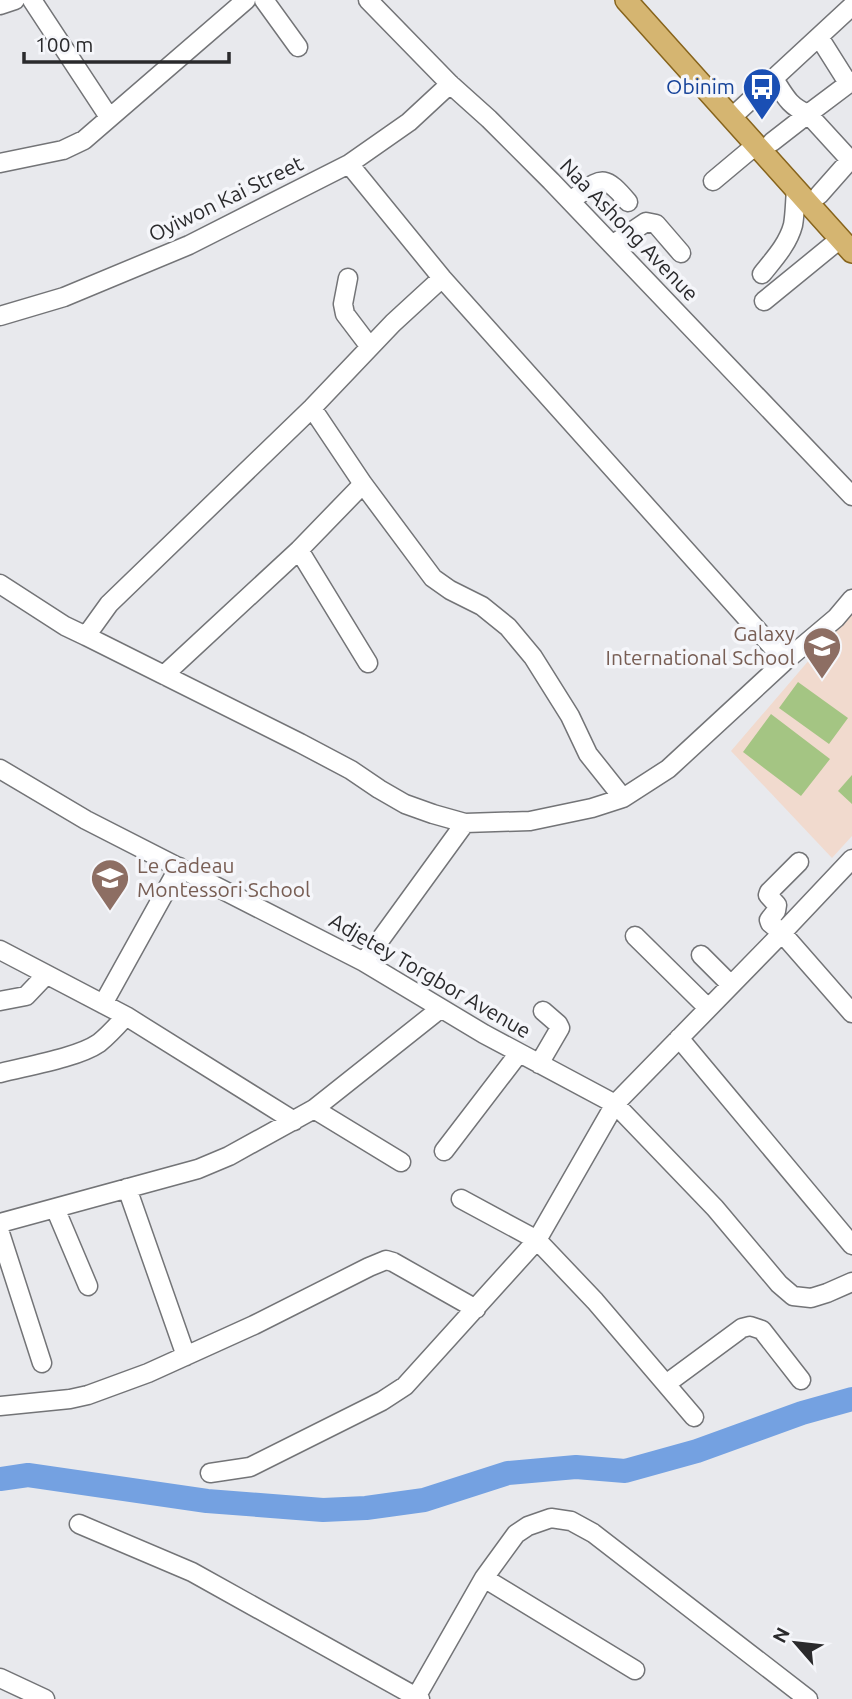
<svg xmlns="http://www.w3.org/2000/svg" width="852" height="1699" viewBox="0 0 852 1699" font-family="Ubuntu,sans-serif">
	<rect width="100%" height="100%" fill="#e8e9ed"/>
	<path fill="#f1dace" d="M852 610V836L832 858 731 751Z"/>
	<path fill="#a4c583" d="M798 682 848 718 829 744 779 708Z
		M771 714 830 759 801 796 743 752Z
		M852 775V804L838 791Z"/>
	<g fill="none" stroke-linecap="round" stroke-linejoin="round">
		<path stroke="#74a1e1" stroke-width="24" d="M0 1479 28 1475 207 1501 323 1510 366 1508 424 1500 508 1473 576 1467 625 1471 697 1451 802 1413 852 1399"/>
		<g stroke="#737477" stroke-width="21">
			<path id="minor" d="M32 0 109 117
				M264 0 298 47
				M368 0 450 84 489 119 551 181 852 496
				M0 5 15 0
				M819 37 848 83
				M774 79C785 96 789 106 808 114L852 81
				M731 118 852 6
				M772 142 808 114 850 160 819 195
				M0 163 63 150 84 140 246 0
				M349 164 442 278 785 661
				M713 181 756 145
				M570 201C601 180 601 170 628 202
				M612 245 646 222 656 224 681 253
				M762 274C774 259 788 244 793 225 795 214 795 201 796 190
				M348 278 343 304 345 314 370 347
				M442 278 393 323 312 408 109 604 86 636 300 743 351 770 379 789 405 804 433 814 465 823 530 821 592 808 623 798 668 769 785 661 836 618 852 599
				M764 301 840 239
				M0 316 64 297 189 245 349 164 409 122 450 84
				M312 408 363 484 433 578 450 590 482 606 508 627 533 657 570 716 588 754 623 798
				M299 550 368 663
				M0 584 65 626 86 636
				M164 675 299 550 363 484
				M0 769 86 820 364 962 484 1034 615 1104 715 1208 779 1284 793 1296 811 1298 827 1293 852 1282
				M799 862 769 892 768 895 777 905 776 911 769 920 770 923 782 933 852 1013
				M635 936 708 1008
				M0 950 126 1016 294 1121
				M701 955 731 985
				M364 962 465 823
				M0 1001 26 996 46 975
				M103 1004 179 867
				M679 1038 852 1245
				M539 1064 560 1028 558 1024 543 1011
				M0 1073C27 1066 77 1058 99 1043 109 1035 117 1026 126 1016
				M314 1109 401 1162
				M444 1151 519 1053
				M127 1188 186 1356
				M461 1199 537 1240 595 1301 694 1417
				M55 1208 88 1286
				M0 1223 198 1169 229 1156 314 1109 440 1009
				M0 1233 42 1363
				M666 1384 742 1328 750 1326 762 1330 801 1380
				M0 1406 70 1399 88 1395 148 1373 254 1325 369 1267 386 1260 393 1262 476 1309
				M210 1473 250 1467 382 1401 405 1386 537 1240 615 1104 782 933 852 859
				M79 1524 192 1572 420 1699
				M484 1578 635 1670
				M0 1678 45 1699
				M415 1699 484 1578 516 1534 528 1526 551 1518 571 1521 593 1533 808 1699"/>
		</g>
		<g stroke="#87641c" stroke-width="24">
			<path id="major" d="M626 0 852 252"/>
		</g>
		<use href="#minor" stroke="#fff" stroke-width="18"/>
		<use href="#major" stroke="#d5b571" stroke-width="21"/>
	</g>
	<defs>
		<g id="bus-pin" transform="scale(2.0125)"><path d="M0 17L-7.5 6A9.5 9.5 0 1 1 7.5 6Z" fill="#1a4fb4" stroke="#f5f6fa"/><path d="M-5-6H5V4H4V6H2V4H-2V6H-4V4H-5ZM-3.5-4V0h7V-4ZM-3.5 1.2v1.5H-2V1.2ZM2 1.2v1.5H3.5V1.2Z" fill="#fff"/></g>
		<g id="school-pin" transform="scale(2.0125)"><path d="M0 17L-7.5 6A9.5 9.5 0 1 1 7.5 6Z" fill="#8d6e63" stroke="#f5f6fa"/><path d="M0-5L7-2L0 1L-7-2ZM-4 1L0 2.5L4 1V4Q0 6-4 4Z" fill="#fff"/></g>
	</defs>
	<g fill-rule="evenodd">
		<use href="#bus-pin" x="762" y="87"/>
		<use href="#school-pin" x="822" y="646"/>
		<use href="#school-pin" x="110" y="878"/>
	</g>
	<g text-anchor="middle" stroke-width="7" stroke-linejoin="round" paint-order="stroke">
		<g font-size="21" fill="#164399" stroke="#f5f6fa" text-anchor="end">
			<text x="735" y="94">Obinim</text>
		</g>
		<g font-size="21" fill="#2a2a2c" stroke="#f5f6fa">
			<text transform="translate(226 199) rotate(-26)" y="7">Oyiwon Kai Street</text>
			<text transform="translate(629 230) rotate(46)" y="7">Naa Ashong Avenue</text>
			<text transform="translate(430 976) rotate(30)" y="7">Adjetey Torgbor Avenue</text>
		</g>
		<g font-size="21" fill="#785e54" stroke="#f5f6fa" text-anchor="end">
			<text x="795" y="641">Galaxy<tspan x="795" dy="24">International School</tspan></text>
			<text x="137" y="873" text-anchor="start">Le Cadeau<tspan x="137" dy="24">Montessori School</tspan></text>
		</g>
	</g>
	<g transform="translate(796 1643) rotate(298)" stroke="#f5f6fa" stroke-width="5" paint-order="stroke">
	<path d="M0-5L12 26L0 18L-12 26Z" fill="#2a2a2c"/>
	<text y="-10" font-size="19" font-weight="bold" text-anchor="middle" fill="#2a2a2c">N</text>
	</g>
	<path d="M24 52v10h205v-10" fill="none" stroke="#2a2a2c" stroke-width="3.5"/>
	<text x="35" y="52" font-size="21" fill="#2a2a2c" stroke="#f5f6fa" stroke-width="5" paint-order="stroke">100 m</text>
</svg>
